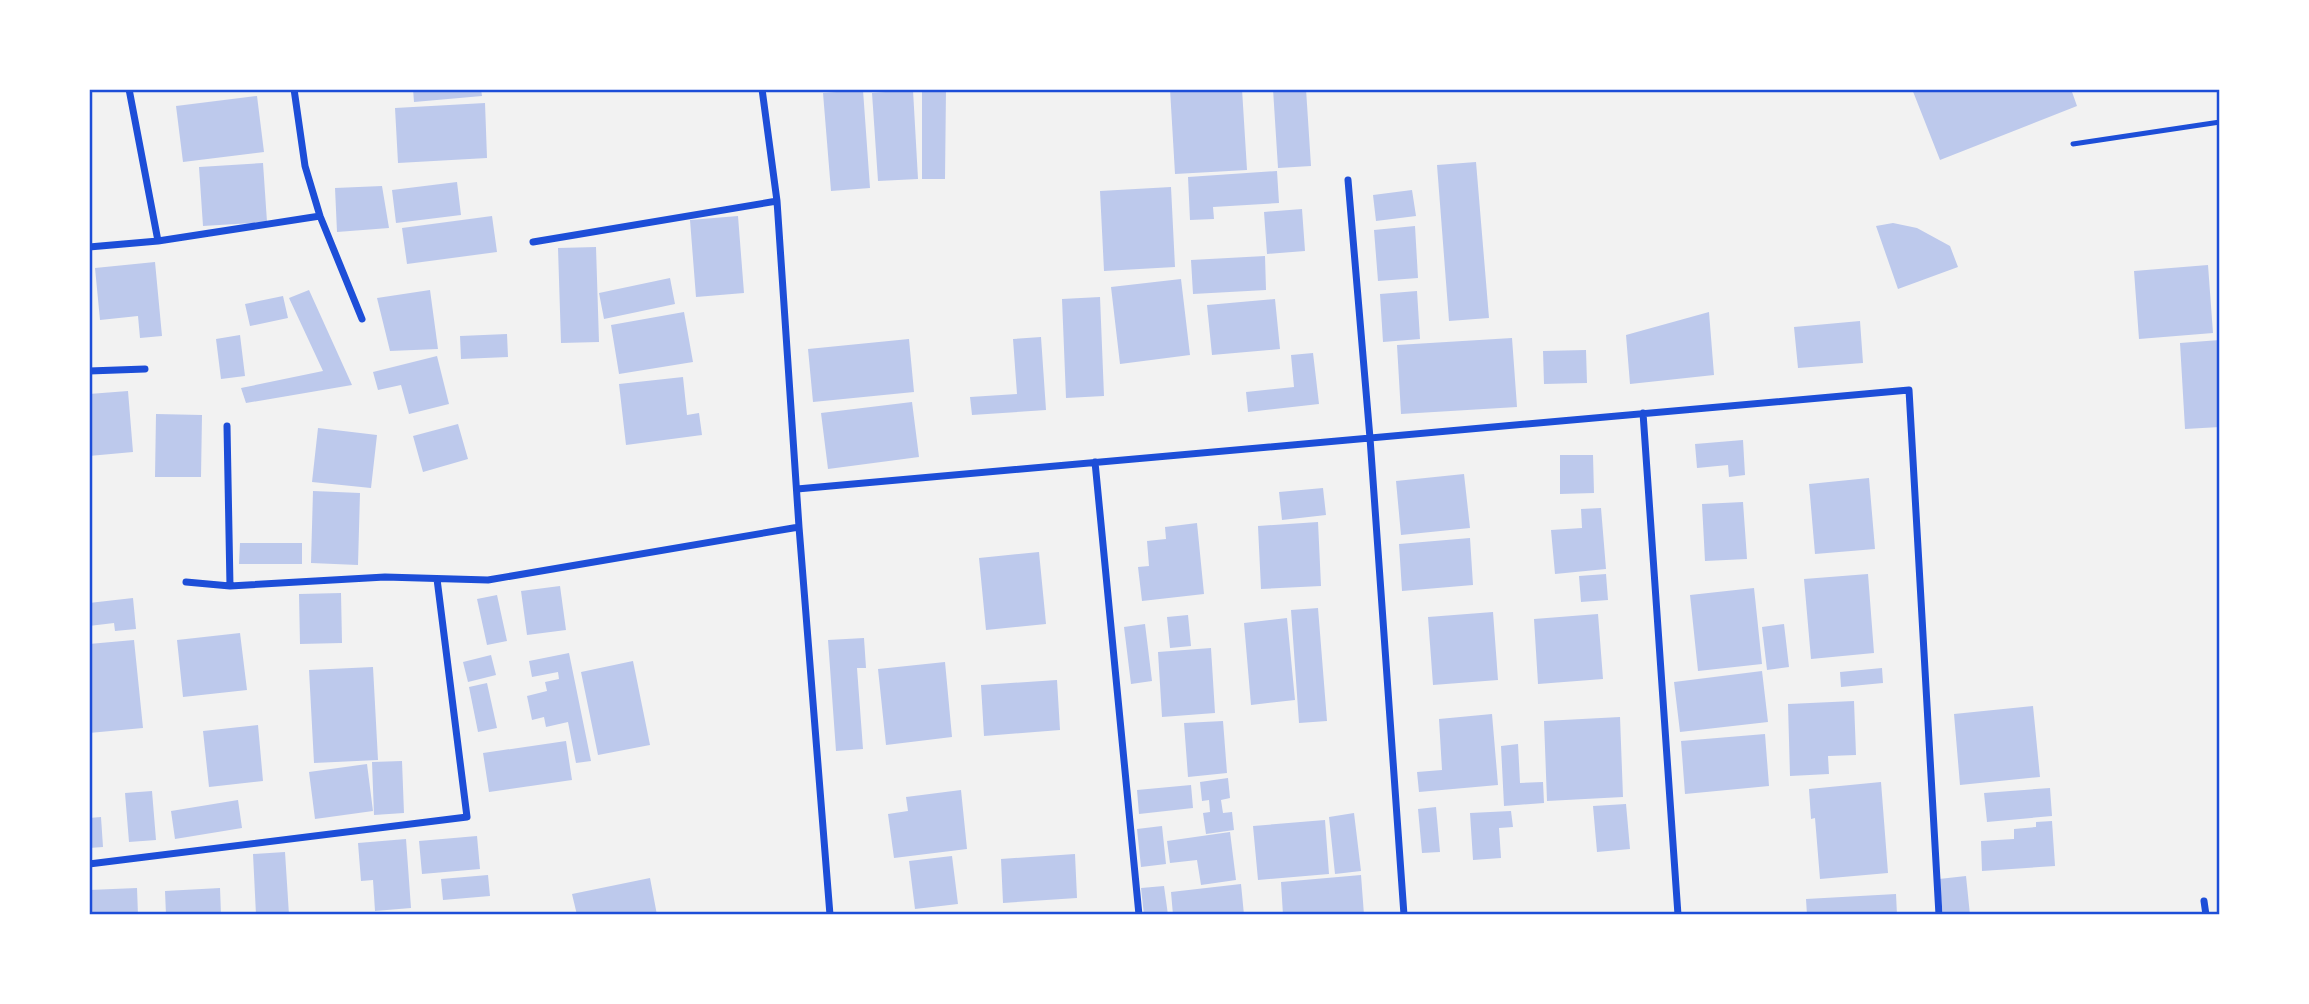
<svg xmlns="http://www.w3.org/2000/svg" width="2309" height="1004" viewBox="0 0 2309 1004" font-family="'Nunito Sans',sans-serif">
	<rect width="100%" height="100%" fill="#f2f2f2"/>
	<path fill="#bdc9ec" d="M413 89H481L482 96 414 102Z
		M922 89H946L945 179H922Z
		M1170 89H1242L1247 170 1175 174Z
		M1273 89H1306L1311 166 1278 168Z
		M1912 89H2071L2077 106 1940 160Z
		M863 90 870 188 831 191 823 93Z
		M913 90 918 179 878 181 872 93Z
		M257 96 264 152 183 162 176 106Z
		M485 103 487 158 398 163 395 108Z
		M1476 162 1489 318 1449 321 1437 165Z
		M263 163 267 222 203 226 199 167Z
		M1277 171 1279 203 1213 207 1214 219 1190 220 1188 177Z
		M457 182 461 215 396 223 392 190Z
		M382 186 389 228 337 232 335 188Z
		M1171 187 1175 267 1104 271 1100 191Z
		M1412 190 1416 216 1376 221 1373 195Z
		M1302 209 1305 251 1267 254 1264 212Z
		M492 216 497 252 407 264 402 228Z
		M738 216 744 293 696 297 690 220Z
		M1893 223 1917 228 1950 246 1958 267 1898 289 1876 226Z
		M1415 226 1418 278 1378 281 1374 230Z
		M596 247 599 342 561 343 558 248Z
		M1265 256 1266 290 1193 294 1191 260Z
		M155 262 162 336 140 338 138 316 100 320 95 268Z
		M2208 265 2213 333 2139 339 2134 271Z
		M670 278 675 304 604 319 599 293Z
		M1181 279 1190 355 1120 364 1111 287Z
		M309 290 352 385 246 403 241 388 323 371 289 298Z
		M430 290 438 349 390 351 377 298Z
		M1417 291 1420 339 1383 342 1380 294Z
		M283 296 288 318 250 326 245 304Z
		M1100 297 1104 396 1066 398 1062 299Z
		M1275 299 1280 349 1212 355 1207 305Z
		M684 312 693 362 619 374 611 325Z
		M1709 312 1714 375 1630 384 1626 335Z
		M1860 321 1863 363 1798 368 1794 327Z
		M507 334 508 357 461 359 460 336Z
		M240 335 245 376 221 379 216 339Z
		M1041 337 1046 410 972 415 970 397 1017 394 1013 339Z
		M1512 338 1517 407 1401 414 1397 345Z
		M909 339 914 392 813 402 808 349Z
		M2220 340V427L2185 429 2180 343Z
		M1586 350 1587 383 1544 384 1543 351Z
		M1313 353 1319 404 1248 412 1246 392 1294 387 1291 355Z
		M437 356 449 404 409 414 401 385 378 390 373 372Z
		M683 377 687 415 699 413 702 435 626 445 619 384Z
		M128 391 133 452 89 456V394Z
		M912 402 919 457 828 469 821 413Z
		M156 414 202 415 201 477H155Z
		M458 424 468 459 423 472 413 436Z
		M318 428 377 435 371 488 312 482Z
		M1743 440 1745 475 1729 477 1728 465 1697 468 1695 444Z
		M1560 455H1593L1594 493 1560 494Z
		M1464 474 1470 528 1401 535 1396 481Z
		M1869 478 1875 549 1815 554 1809 484Z
		M1323 488 1326 515 1282 520 1279 492Z
		M313 491 360 493 358 565 311 563Z
		M1743 502 1747 559 1705 561 1702 504Z
		M1601 508 1606 569 1555 574 1551 530 1582 528 1581 509Z
		M1318 522 1321 586 1261 589 1258 526Z
		M1197 523 1204 594 1142 601 1138 567 1149 566 1147 541 1166 539 1165 527Z
		M1470 538 1473 585 1402 591 1399 544Z
		M240 543H302V564H239Z
		M1039 552 1046 624 986 630 979 558Z
		M1606 574 1608 600 1581 602 1579 576Z
		M1868 574 1874 653 1811 659 1804 579Z
		M560 586 566 630 527 635 521 591Z
		M1754 588 1762 664 1698 671 1690 595Z
		M341 593 342 643 300 644 299 594Z
		M497 595 507 641 487 645 477 599Z
		M133 598 136 629 115 631 114 623 89 626V603Z
		M1318 608 1327 721 1299 723 1291 610Z
		M1493 612 1498 680 1433 685 1428 617Z
		M1598 614 1603 679 1538 684 1534 619Z
		M1188 615 1191 646 1170 648 1167 617Z
		M1287 618 1295 700 1251 705 1244 623Z
		M1145 624 1152 681 1131 684 1124 627Z
		M1784 624 1789 667 1767 670 1762 627Z
		M240 633 247 690 183 697 177 640Z
		M864 638 866 668H857L863 749 836 751 828 640Z
		M134 640 143 728 89 733V644Z
		M1211 648 1215 713 1162 717 1158 652Z
		M569 653 591 761 576 763 568 722 546 727 544 717 532 720 527 696 547 691 545 682 559 679 558 672 532 677 529 661Z
		M491 655 496 675 468 682 463 662Z
		M633 661 650 745 598 755 581 672Z
		M945 662 952 737 886 745 878 669Z
		M373 667 378 760 314 763 309 670Z
		M1882 668 1883 683 1841 687 1840 672Z
		M1762 671 1768 722 1680 732 1674 682Z
		M1057 680 1060 730 984 736 981 685Z
		M487 683 497 728 478 732 469 687Z
		M1854 701 1856 755 1828 756 1829 774 1790 776 1788 704Z
		M2033 706 2040 777 1960 785 1954 714Z
		M1492 714 1498 785 1419 792 1417 772 1442 770 1439 719Z
		M1620 717 1623 797 1547 801 1544 721Z
		M1223 721 1227 773 1188 777 1184 723Z
		M258 725 263 781 209 787 203 731Z
		M1765 734 1769 786 1685 794 1681 741Z
		M566 741 572 780 489 792 483 753Z
		M1518 744 1520 783 1543 782 1544 803 1504 806 1501 746Z
		M402 761 404 813 374 815 372 762Z
		M367 764 373 811 315 819 309 772Z
		M1228 778 1230 798 1221 800 1223 813 1232 812 1234 830 1206 834 1203 813 1210 812 1209 800 1202 801 1200 782Z
		M1881 782 1888 873 1820 879 1815 818 1811 819 1809 789Z
		M1191 785 1193 808 1139 814 1137 790Z
		M2050 788 2052 816 1987 822 1984 793Z
		M961 790 967 849 894 858 888 814 908 811 906 797Z
		M152 791 156 840 129 842 125 793Z
		M238 800 242 828 175 839 171 811Z
		M1626 804 1630 849 1597 852 1593 806Z
		M1436 807 1440 852 1422 853 1418 809Z
		M1511 811 1513 827 1499 828 1501 858 1473 860 1470 813Z
		M1354 813 1361 871 1335 874 1329 817Z
		M101 817 103 847 89 848V818Z
		M1325 820 1329 874 1258 880 1253 826Z
		M2052 821 2055 866 1982 871 1981 841 2014 839V829L2036 827V822Z
		M1162 826 1166 864 1141 867 1137 829Z
		M1230 832 1236 880 1201 885 1197 860 1170 863 1167 841Z
		M477 836 480 869 422 874 419 841Z
		M406 839 411 908 375 911 373 880 361 881 358 843Z
		M285 852 289 915H256L253 854Z
		M1075 854 1077 898 1003 903 1001 859Z
		M952 856 958 904 915 909 909 861Z
		M488 875 490 896 443 900 441 879Z
		M1361 875 1364 915H1283L1281 882Z
		M1966 876 1970 915H1943L1939 879Z
		M650 878 657 915H577L572 894Z
		M1241 884 1244 915H1173L1171 892Z
		M1164 886 1168 915H1144L1141 888Z
		M137 888 138 915H89V890Z
		M220 888 221 915H166L165 891Z
		M1896 894 1897 915H1807L1806 899Z"/>
	<g fill="none" stroke-linecap="round" stroke-linejoin="round">
		<path stroke="#1d4ed8" stroke-width="5" d="M2073 144 2220 122"/>
		<path stroke="#1d4ed8" stroke-width="7" d="M129 89 158 241
			M294 89 305 166 320 216 362 319
			M762 89 777 201 799 527 830 915
			M1348 180 1370 438 1404 915
			M533 242 777 201
			M89 247 158 241 320 216
			M89 371 145 369
			M1643 413 1678 915
			M227 426 230 586
			M1095 462 1139 915
			M797 489 1909 390 1939 915
			M186 582 230 586 385 577 488 580 799 527
			M89 864 467 817 437 579
			M2204 901 2206 915"/>
	</g>
	<rect width="2309" height="1004" fill="none" stroke="#ffffff" stroke-width="182"/>
	<rect x="91" y="91" width="2127" height="822" fill="none" stroke="#1d4ed8" stroke-width="2.5"/>
</svg>
